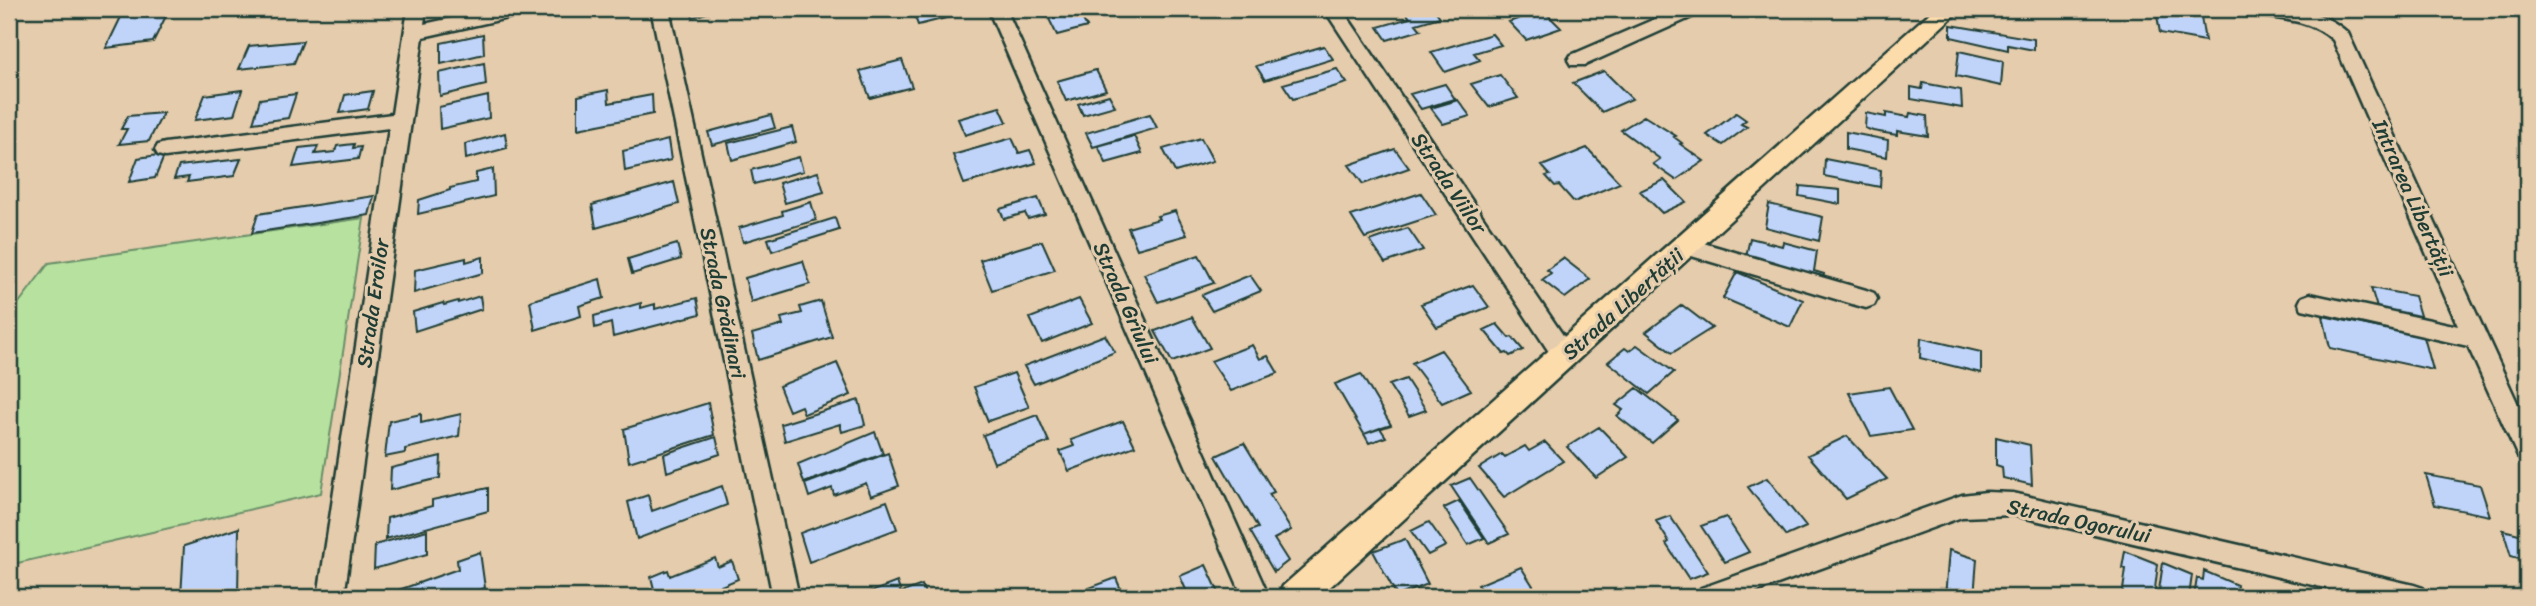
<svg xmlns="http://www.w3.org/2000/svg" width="2536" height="606" viewBox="0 0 2536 606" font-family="Sriracha,sans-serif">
	<rect width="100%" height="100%" fill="#e5ccad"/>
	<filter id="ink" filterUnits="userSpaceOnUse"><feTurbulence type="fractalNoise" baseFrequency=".0143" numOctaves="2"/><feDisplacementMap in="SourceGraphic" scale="14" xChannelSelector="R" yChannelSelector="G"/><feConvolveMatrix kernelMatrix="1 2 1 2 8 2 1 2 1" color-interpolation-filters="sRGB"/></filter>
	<g filter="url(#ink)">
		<path fill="#b6e19e" stroke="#6a8f69" stroke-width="2" d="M364 218 321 493 9 565V316L49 263Z"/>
		<path fill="#c0d4f9" stroke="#1f3d34" stroke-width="2" d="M690 9H720L693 17Z
			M912 9H969L970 12 918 25Z
			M1042 9H1076L1046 17Z
			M1403 9H1434L1440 17 1416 24 1421 30 1387 40 1378 27 1410 18Z
			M1543 10 1561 28 1526 40 1509 22Z
			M2156 10 2201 17 2205 41 2160 33Z
			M1078 11 1087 27 1057 35 1049 19Z
			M168 12 153 42 106 48 121 17Z
			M1951 25 2034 39V50L2008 45V50L1951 37Z
			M483 34 484 54 441 64V43Z
			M1492 34 1501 45 1474 53 1480 60 1445 72 1431 52Z
			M303 41 294 63 239 69 249 46Z
			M1324 46 1333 59 1265 80 1256 66Z
			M1959 51 2003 61 2001 86 1956 76Z
			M902 60 912 87 870 98 860 71Z
			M484 63 486 85 440 96 439 73Z
			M1337 69 1347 83 1293 99 1283 84Z
			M1096 70 1106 90 1066 101 1057 81Z
			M1604 71 1632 99 1602 112 1573 83Z
			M1500 75 1518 98 1489 107 1471 84Z
			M1923 83 1961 90 1962 108 1911 99V87L1922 89Z
			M1445 84 1455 99 1421 109 1410 94Z
			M242 90 234 115 195 120 205 95Z
			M608 90 609 103 652 95 653 114 578 129V96Z
			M373 91 368 109 340 113 345 95Z
			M296 94 288 118 253 123 260 99Z
			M1109 95 1115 106 1083 115 1078 104Z
			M488 96 489 118 440 129 439 107Z
			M1458 100 1470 116 1443 124 1431 108Z
			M1000 107 1007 122 965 135 958 119Z
			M163 113 149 141 119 144 127 129H121L128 116Z
			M1736 113 1746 120 1741 124 1747 127 1723 145 1707 135Z
			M1866 113 1886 117V113L1909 117 1910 113 1927 116 1928 136 1897 131V135L1873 131 1865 128Z
			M1150 114 1157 128 1093 147 1086 133Z
			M771 115 775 128 712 145 708 132Z
			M1644 116 1676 136 1674 137 1682 143 1680 144 1704 161 1676 180 1653 164 1660 159 1621 130Z
			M792 127 796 142 732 160 728 143Z
			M1846 132 1888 140 1887 157 1846 149Z
			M505 133 507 148 466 159 465 144Z
			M1134 136 1142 153 1106 163 1098 146Z
			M1012 138 1019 153 1030 150 1036 163 964 184 953 155Z
			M1201 138 1213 161 1175 172 1163 149Z
			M668 140 671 160 625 171 623 151Z
			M354 144 353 148 361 147 358 159 293 167 299 148 318 146 315 154 335 152 337 146Z
			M1587 148 1620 183 1574 202 1559 185 1555 186 1546 176 1550 175 1542 166Z
			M1395 149 1409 168 1363 184 1349 165Z
			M165 154 155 178 129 182 138 158Z
			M799 157 803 171 754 184 751 170Z
			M241 159 234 176 187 182 189 177 174 179 179 166Z
			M1825 159 1881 170 1880 187 1824 176Z
			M493 169 494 196 418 214 419 200 450 190V188L476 182V173Z
			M818 172 824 192 785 203 779 183Z
			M1664 180 1686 202 1662 213 1640 191Z
			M674 182 679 204 596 228 592 205Z
			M1800 186 1840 190V204L1799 196Z
			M1421 193 1436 215 1365 238 1351 216Z
			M374 196 369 215 252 233 258 214Z
			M1038 198 1045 214 1028 219 1025 213 1004 219 1000 209Z
			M811 202 816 220 743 242 739 228 783 215 782 211Z
			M1769 204 1823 217 1819 241 1765 227Z
			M1175 211 1187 235 1137 249 1128 228 1159 219 1157 216Z
			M835 218 839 230 772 251 768 239Z
			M1408 228 1423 250 1385 263 1370 241Z
			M1750 238 1782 246 1783 242 1817 251 1814 271 1824 274 1822 282 1745 261Z
			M1042 241 1055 270 992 290 980 260Z
			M677 244 681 259 632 274 628 259Z
			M1199 255 1214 283 1158 302 1144 274Z
			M483 257V273L414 293 415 270 466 258V262Z
			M1563 258 1590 279 1565 298 1542 280 1551 273 1547 270Z
			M803 261 810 284 751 302 745 278Z
			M1737 272 1803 300 1790 327 1723 298Z
			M1250 275 1261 291 1212 311 1202 295Z
			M600 279 604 298 579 306 581 316 535 330 530 301Z
			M1473 285 1489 307 1437 327 1421 304Z
			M2371 288 2414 296 2421 319 2378 311Z
			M480 296 482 309 415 331 413 312 443 303 444 305 458 301V303Z
			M697 298 700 314 613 337 611 323 595 328 594 316 641 303V308L655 304V309Z
			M1079 299 1092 323 1042 343 1030 318Z
			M821 301 832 337 758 360 752 334 783 325 781 318 802 313 800 307Z
			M1682 305 1712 328 1672 353 1646 332Z
			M2323 316 2424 337 2433 370 2330 348Z
			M1192 317 1210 348 1172 362 1155 331Z
			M1497 324 1509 338 1512 337 1523 350 1510 356 1507 353 1504 354 1484 330Z
			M1105 335 1115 352 1034 384 1024 366Z
			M1921 338 1981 352V373L1920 358Z
			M1252 345 1260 359 1268 356 1278 373 1231 391 1211 361Z
			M1637 345 1674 372 1649 394 1608 362 1625 348 1629 351Z
			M1441 350 1471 390 1442 403 1412 363Z
			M837 363 851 395 804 414 801 406 789 411 779 386Z
			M1014 373 1029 407 988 421 974 387Z
			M1361 374 1391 425 1364 434 1335 384Z
			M1406 379 1426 410 1409 416 1389 385Z
			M1889 387 1912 430 1871 436 1849 393Z
			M1637 388 1678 420 1652 443 1617 416 1623 410 1616 405Z
			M859 400 865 425 842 432 840 424 785 441 781 424Z
			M708 403 714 435 629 462 624 429Z
			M421 414V423L461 414 459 436 405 449V453L385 457 389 421Z
			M1037 415 1049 442 994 463 983 435Z
			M1123 421 1135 446 1069 471 1060 451 1074 446 1071 440Z
			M1599 427 1628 457 1596 478 1567 447Z
			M1380 428 1386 437 1369 443 1364 434Z
			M875 432 883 454 804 483 798 464Z
			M1847 436 1887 479 1846 499 1808 455Z
			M716 437 720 454 667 472 664 454Z
			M1996 437 2030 445 2032 485 2003 478 2002 467 1996 465Z
			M1545 442 1563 461 1504 497 1479 468 1502 454 1505 457 1525 446 1529 451Z
			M1244 443 1274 492 1269 494 1291 530 1274 539 1288 561 1274 572 1250 531 1258 528 1216 456Z
			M888 453 899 486 871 496 866 483 834 495 832 488 809 497 805 484Z
			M441 456 440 478 390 490 391 468Z
			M2426 475 2480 485 2490 516 2435 505Z
			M1470 478 1509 534 1489 543 1451 486Z
			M1767 478 1806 527 1786 536 1748 487Z
			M722 486 727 505 637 539 628 502 648 495 652 511Z
			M488 488V511L386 539 387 518 432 506V500Z
			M887 501 897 529 809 562 800 533Z
			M1459 501 1484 538 1468 545 1444 508Z
			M1670 516 1708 572 1689 579 1666 544 1669 542 1656 521Z
			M1726 517 1749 552 1725 562 1701 526Z
			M1429 522 1446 546 1428 555 1411 531Z
			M239 528 238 597H181L184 546Z
			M427 530V554L374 569 375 545Z
			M2503 530 2527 536V563L2526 560 2511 556Z
			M1405 539 1428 584 1397 596 1373 551Z
			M1949 550 1977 559 1974 597H1945Z
			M2125 551 2158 564 2154 597H2122L2126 569 2122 568Z
			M480 552 485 588 458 597H379L458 569 457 560Z
			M715 558 718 567 732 561 738 579 695 597H656L651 577 668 570 670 576Z
			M2163 563 2192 575 2189 597H2158Z
			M1206 565 1221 597H1189L1180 576Z
			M1521 567 1540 597H1474L1483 594 1478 585Z
			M2204 571 2237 585 2235 597H2194L2197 578 2203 580Z
			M1116 578 1124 597H1087L1084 590Z
			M897 582 902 597H858Z
			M922 585 926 597H902L900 593Z"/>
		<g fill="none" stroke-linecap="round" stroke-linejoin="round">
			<g stroke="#1f3d34" stroke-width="5">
				<path id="minor" d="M408 9H426L424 24 494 9H530L528 13 521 15 423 37 344 597H318L389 128 165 157 158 155 155 150 158 145 165 143 392 114Z
					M651 9H669L799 597H773Z
					M988 9H1006L1269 597H1243Z
					M1324 9H1342L1573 350 1577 357 1573 364 1565 366 1557 364Z
					M1678 9H1703L1701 13 1585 65H1571L1568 60 1571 55Z
					M2239 9C2278 9 2317 4 2348 33L2527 424V460L2518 457 2468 346 2302 309 2299 303 2302 297 2310 294 2458 326 2333 40C2309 18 2278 19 2248 15L2241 13Z
					M1686 238 1866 290 1874 293 1877 299 1874 305 1866 308 1678 252 1675 246 1678 240Z
					M1986 492 2013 493 2414 585 2423 588 2427 597H2364L2013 515 1962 517 1742 597H1697L1701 588 1710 585 1962 495Z"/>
			</g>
			<g stroke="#1f3d34" stroke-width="5">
				<path id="major" d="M1934 9H1961L1319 597H1278L1283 586Z"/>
			</g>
			<use href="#minor" fill="#e5ccad" fill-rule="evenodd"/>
			<use href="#major" fill="#fddcac" fill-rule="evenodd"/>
		</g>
	</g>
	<g text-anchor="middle" stroke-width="6" stroke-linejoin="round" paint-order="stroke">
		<g font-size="21" fill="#1f3d34" stroke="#e5ccad">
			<text transform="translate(1449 183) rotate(56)" y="7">Strada Viilor</text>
			<text transform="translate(2413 198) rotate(66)" y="7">Intrarea Libertății</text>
			<text transform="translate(373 303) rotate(-82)" y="7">Strada Eroilor</text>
			<text transform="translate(723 303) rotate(78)" y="7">Strada Grădinari</text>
			<text transform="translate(1126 303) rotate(66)" y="7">Strada Grîului</text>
			<text transform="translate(1623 304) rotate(-42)" y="7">Strada Libertății</text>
			<text transform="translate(2079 521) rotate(12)" y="7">Strada Ogorului</text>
		</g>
	</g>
	<rect width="2536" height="606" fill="none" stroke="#e5ccad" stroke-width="35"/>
	<rect x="18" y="18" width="2501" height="571" fill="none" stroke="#1f3d34" stroke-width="2.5" filter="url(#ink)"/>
</svg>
